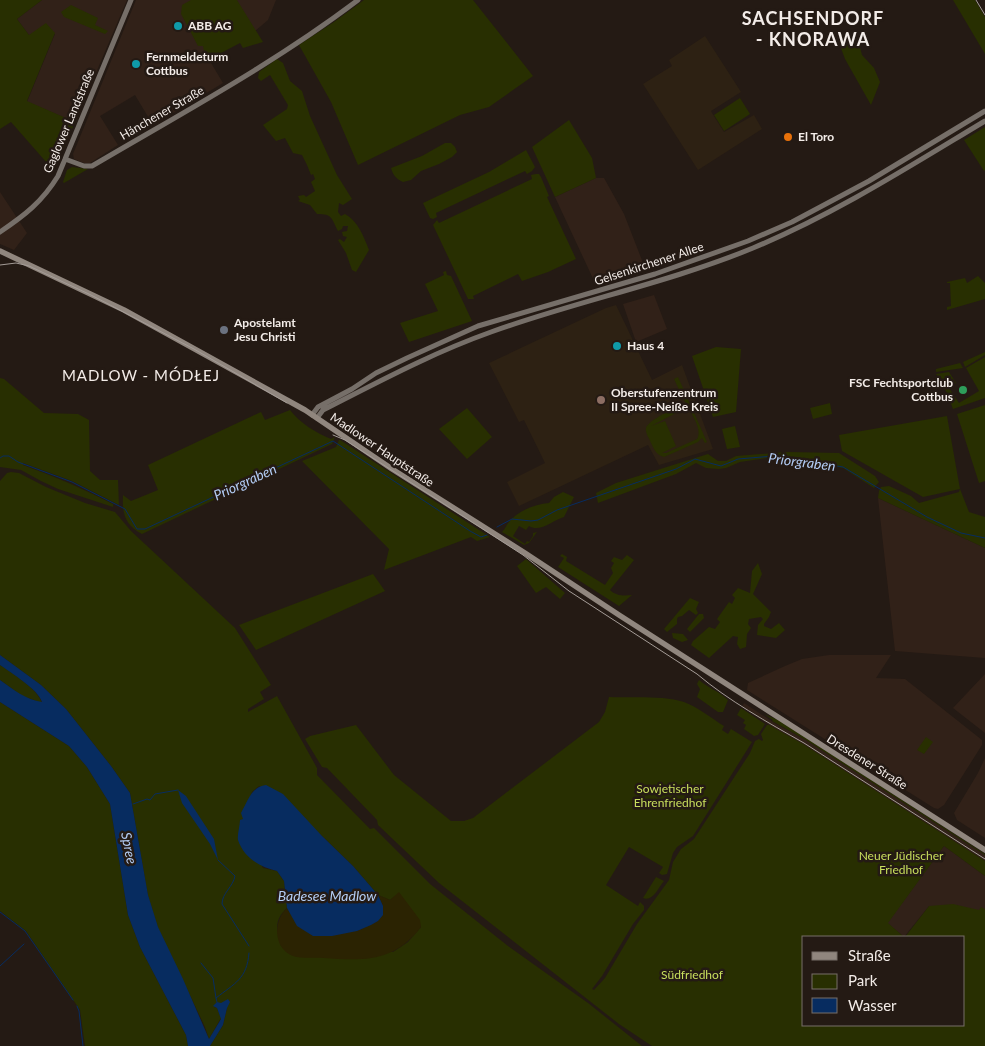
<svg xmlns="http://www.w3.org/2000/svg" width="985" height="1046" viewBox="0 0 985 1046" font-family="Lato,sans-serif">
	<rect width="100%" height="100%" fill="#241a14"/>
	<path fill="#312118" d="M42 0H127L75 122 27 102 55 34 29 35 17 19Z
		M136 0H276L268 20 255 31 208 58 223 83 153 125 135 95 100 116 118 145 90 163H84L74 159 73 154Z
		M596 178H604L624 214 645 268 596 285 555 197Z
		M0 192 27 233 14 250 0 244Z
		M654 295 667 329 636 342 623 304Z
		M878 498 985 548V658L895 651Z
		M829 655H891L876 678 905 679 982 740V745L944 805 938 809 934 808 747 690 748 683 785 666 802 659Z
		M985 674V733L953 708Z
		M744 703 776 724 806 740 985 855V861L803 744 774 728 742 707Z
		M985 758V838L957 820 954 813 978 773Z
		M944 846 985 876V913L929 906 904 937 887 923Z"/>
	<path fill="#2d2113" d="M705 36 741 92 711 111 712 113 724 132 754 115 762 129 698 170 643 84 672 66 669 60Z
		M616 305 652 380 682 365 713 449 659 465 648 445 519 506 507 482 545 463 524 420 519 422 489 363 606 308Z"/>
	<path fill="#282f01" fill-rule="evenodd" d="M0 0H42L17 19 29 35 46 23 55 33 27 101 75 122 54 171 11 122 0 129Z
		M191 0H237L263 42 243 48 240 43 206 61 203 46H198L181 14 182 5Z
		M364 0H473L533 76 489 107 460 115 358 165 331 102 299 45 334 22Z
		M953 0H975L985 17V54Z
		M71 5 98 18 95 25 108 31 105 34 64 17 61 12Z
		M858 40 862 55 874 68 880 82 871 105 845 59 839 43 847 44Z
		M277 59 283 63 290 81 302 91 310 116 337 175 352 199 343 205 339 203 338 212 341 216 345 214C358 221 364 237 369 250L356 272 352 270 346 253 338 240 340 239 344 242 347 237 343 236 342 232 347 231 348 226H343L342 229 338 231C331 218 333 214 317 214L310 205 298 201 300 200 298 196 304 195 306 197 315 191 311 182 315 179 313 174 311 175 307 165 302 155 293 153 285 138 276 141 263 125 287 109 288 105 270 75 261 81 258 78 259 72Z
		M740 98 750 114 724 131 714 115Z
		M569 120 592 158 596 178 555 197 532 147Z
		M985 127V170L984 171 964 140Z
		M445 143H451L455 147 457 152 452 157 439 164 421 171 411 180 403 182C396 179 393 175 391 168L422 156Z
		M526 150 535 167 532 171 527 174 525 171 436 213 437 217 433 219 430 218 423 203 489 172Z
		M72 167 88 169 64 183 63 182 67 170Z
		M536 174H539L541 177 549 196 547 197 576 259 548 272 522 281 518 274 473 296 474 299H468L433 225 437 220 439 223 532 179 531 175Z
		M446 271 447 275 451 276 472 321 409 342 400 323 438 311 425 284 444 275 443 272Z
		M978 276 985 283V299L947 310V307L951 306 950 283H947V282L965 278 967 283Z
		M716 347 741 349 736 412 713 417 692 356Z
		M985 352V355L965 367 963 362Z
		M985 357V398L953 409 947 393 936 374 949 372 956 383 949 388 959 403 979 391 966 368Z
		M960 363 963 368 936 372V369Z
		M678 377 707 442 705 443 702 438 698 442 664 457C656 455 654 449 651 443 649 438 645 433 646 428 648 420 679 405 687 406L674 379ZM684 409 690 410C694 419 702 430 697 439L666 453H662L676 446 665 421 651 426Z
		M0 378 4 379 44 413 78 414 89 420 90 471 100 480H118L119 505 72 481 23 463V465C54 476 84 489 113 504V507L58 489 41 481 21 470 0 467Z
		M830 403 832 414 813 419 810 408Z
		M985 405V481L979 483 957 414Z
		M467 408 492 437 467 459 439 429Z
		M290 410C300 423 316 433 331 439L335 437 332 444 142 534C125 525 122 514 123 495L131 501 158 490 148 465 261 412 265 420Z
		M947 416 960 489 969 512 985 517V548L878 498 879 491 881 487 889 486 911 496 919 503 959 492 960 489 923 497 842 451 839 435Z
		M735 426 740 447 727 449 722 429Z
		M339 440H340L490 537 477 541 471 537 384 570 389 549 302 461 336 447Z
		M788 452 839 453 875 476 879 482 874 488 843 468 775 457 740 462 726 468 719 469 706 468 696 463 676 474 598 503 596 493 616 483 708 454 718 461H726L736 456Z
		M11 472 19 473 46 487 85 503 115 512 131 531 235 628 271 685 260 692 264 699 248 709V712L277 696 317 768V775L370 829 374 828 430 884 508 946 588 1003 642 1046H210L223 1025 227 1008 221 1003 214 1007 217 1008 221 1018 209 1039 205 1027 158 928 148 896 130 793 111 766 66 709 41 685 0 655V481L7 473ZM259 786 322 836 353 866 378 895 390 900 399 893 421 927 408 942 393 952 281 946C277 930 273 921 287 908L284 881 277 871 263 868 240 821 243 819 252 792Z
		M563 492 574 497 564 517C553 520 540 533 529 526L526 530 519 526 513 536 525 544 527 541 529 542 533 536V533L537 532 529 543 524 545 502 532C506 528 506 525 509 522 518 511 535 504 549 503L554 497Z
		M562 554 567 557 566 561 605 585 613 573 611 568 614 563 611 561 614 557 622 560 627 555 634 560 610 590C616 596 624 596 632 595L619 606 558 567 564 558 560 556Z
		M526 559 565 593 560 599 546 587 536 593 517 566Z
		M758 563 762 574 753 594 771 612 769 617 764 624V626L771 629 779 623 785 630 776 638 757 635 758 625 763 619 761 617 749 619 748 624 751 628 747 634 746 647 740 649 737 644 738 637 733 636 709 658 691 645 693 641 709 627 715 629 720 622 717 619 729 602 732 604 735 598 732 595 738 588 750 593 752 571Z
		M373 574 385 591 256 650 239 625Z
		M690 598 699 602 696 609 698 613 696 615 689 610 682 616 678 617 677 619V624L667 632 664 629Z
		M699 614H703L704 618 690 632 687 629Z
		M672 633 683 634 688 640 682 642 673 638Z
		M0 665C12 673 38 689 42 703L22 696 0 680Z
		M699 680C708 688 719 691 728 700L723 712H718L697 697 700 689 697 684Z
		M609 697C630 698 664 695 684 702 698 707 711 718 724 726L722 730 728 734 731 729 752 742 693 836 677 847 673 853 667 874 662 875 659 873 663 867 629 847 606 885 638 906 640 902 644 906V910L633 924 602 976 592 989 594 990 605 978 637 924 669 880 673 862 681 849 694 839 750 753 755 741 759 739 762 741 763 740 761 734 767 725H769L803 744 985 861V876L944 846 888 923 904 937H804V1025H964V937H905L929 906 953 904 979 910 981 907 985 909V1046H652L619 1024 439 883 378 825 377 820 327 768 322 767 305 739 310 736 356 725 394 775 451 821H464L473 818 599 722 605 712Z
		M0 702 69 746 87 767 110 804 128 915 140 947 186 1035 188 1046H85L80 1010 26 931 0 911Z
		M741 708 765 724 758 735 754 736 744 729 746 725 743 723 745 720 737 715Z
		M764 714 778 720 985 854V855L806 740 772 721 773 720Z
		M926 737 933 742 924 754 917 750Z
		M656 877 664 881C658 888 653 902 643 898Z"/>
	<path fill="#2b2302" d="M399 892 420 920 421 927C394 962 365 961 324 958 315 957 302 959 293 956 273 948 273 921 287 908L290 913 357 931 378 921 383 906 378 895 390 900Z"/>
	<path fill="#072c60" d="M0 655 41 685 66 709 111 766 130 793 148 895 158 927 183 979 209 1039 221 1019 217 1008 213 1006 217 1002 221 1003 228 999 230 1002 227 1008 223 1025 210 1046H188L186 1035 140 947 128 915 110 804 87 767 69 746 0 702V680C13 689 26 700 42 702 38 689 11 673 0 665Z
		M266 785 283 794 322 836 353 866 378 895 383 906V915L378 921 371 925 357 931 332 936H313L297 926 287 908 284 881 277 871C260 867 244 858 238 840 237 835 240 826 240 820L243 819 241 813C248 801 251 787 266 785Z
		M178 790 186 796 214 839 218 860 210 844 182 803Z"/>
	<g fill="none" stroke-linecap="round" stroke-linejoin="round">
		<path stroke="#072c60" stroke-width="1" d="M0 458 3 456H9L18 462 72 482 125 509 137 529H145L333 441 470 531 481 537 487 535
			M497 527 512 519 531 521 538 520 557 510 676 469 695 459 721 466 738 459 774 456 843 467 927 517 961 533 985 538
			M133 804 147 799 150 800 155 794 178 790
			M218 860 235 876C233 887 222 893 222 904L249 946
			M0 912 25 931 73 1000
			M201 963 213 978 216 998
			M0 966 24 944
			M217 1002 216 998C235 983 247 979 249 953
			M77 1006 79 1011 83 1046"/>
		<path stroke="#766f69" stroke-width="5" d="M65 159 84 166H92C182 113 275 63 358 0
			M0 232C25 215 42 202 58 176L131 0
			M312 415 318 407 352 389 376 373 407 358 478 326 655 274 748 241 792 222 869 181 985 111
			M317 418 323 410C378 382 432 353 491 332 577 301 668 283 753 248 835 214 910 166 985 121"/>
		<path stroke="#90867e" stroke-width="5.5" d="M0 251 124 310 305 410 392 469 525 553 619 615 985 850"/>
		<path stroke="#a49c97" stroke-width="1" d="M976 0 985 15
			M0 265 16 263 29 266 91 295 194 349 287 403
			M333 435 345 440 523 555 569 591 697 674C729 701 767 722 804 743L985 859"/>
	</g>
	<g fill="#0f9aa8" stroke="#241a14" stroke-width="2">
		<circle cx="178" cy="26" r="5"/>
		<circle cx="136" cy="64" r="5"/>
		<circle cx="617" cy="346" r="5"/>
	</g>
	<circle fill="#e8710a" stroke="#241a14" stroke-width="2" cx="788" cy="137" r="5"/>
	<circle fill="#6b7280" stroke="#241a14" stroke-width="2" cx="224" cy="330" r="5"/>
	<circle fill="#2e9e5b" stroke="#241a14" stroke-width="2" cx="963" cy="390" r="5"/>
	<circle fill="#8d6e63" stroke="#241a14" stroke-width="2" cx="601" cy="400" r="5"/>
	<g text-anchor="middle" stroke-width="5" stroke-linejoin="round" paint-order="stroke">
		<g font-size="12" font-weight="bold" fill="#f3ece8" stroke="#241a14" text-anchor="start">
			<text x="188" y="30">ABB AG</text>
			<text x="146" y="61">Fernmeldeturm<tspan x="146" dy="14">Cottbus</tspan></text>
			<text x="798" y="141">El Toro</text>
			<text x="234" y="327">Apostelamt<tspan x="234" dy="14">Jesu Christi</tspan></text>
			<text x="627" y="350">Haus 4</text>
			<text x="953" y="387" text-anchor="end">FSC Fechtsportclub<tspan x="953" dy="14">Cottbus</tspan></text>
			<text x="611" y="397">Oberstufenzentrum<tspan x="611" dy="14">II Spree-Neiße Kreis</tspan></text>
		</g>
		<g font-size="12" fill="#f3ece8" stroke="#241a14">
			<text transform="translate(162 113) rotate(-30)" y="4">Hänchener Straße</text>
			<text transform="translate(69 121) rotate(-67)" y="4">Gaglower Landstraße</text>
			<text transform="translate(649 264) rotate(-18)" y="4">Gelsenkirchener Allee</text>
			<text transform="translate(382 450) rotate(34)" y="4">Madlower Hauptstraße</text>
			<text transform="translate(867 762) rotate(32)" y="4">Dresdener Straße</text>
		</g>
		<g font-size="12" fill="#c9df5d" stroke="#241a14">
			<text x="670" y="793">Sowjetischer<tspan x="670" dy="14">Ehrenfriedhof</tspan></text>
			<text x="901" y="860">Neuer Jüdischer<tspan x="901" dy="14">Friedhof</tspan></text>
			<text x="692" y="979">Südfriedhof</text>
		</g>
		<g font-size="14" font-style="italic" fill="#b3cdf5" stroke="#241a14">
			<text transform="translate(802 462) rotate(7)" y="5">Priorgraben</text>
			<text transform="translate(245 482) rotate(-25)" y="5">Priorgraben</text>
			<text transform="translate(129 848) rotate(79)" y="5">Spree</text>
			<text x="327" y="901">Badesee Madlow</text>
		</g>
		<g font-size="15" letter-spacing="1" fill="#f3ece8" stroke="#241a14">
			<text x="141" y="381">MADLOW - MÓDŁEJ</text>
		</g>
		<g font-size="18" font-weight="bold" letter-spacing="1" fill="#f3ece8" stroke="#241a14">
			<text x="813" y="25">SACHSENDORF<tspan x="813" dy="21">- KNORAWA</tspan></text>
		</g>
	</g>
	<rect x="802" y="936" width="162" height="90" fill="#241a14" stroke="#776e69"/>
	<rect x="812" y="952" width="25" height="8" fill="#90867e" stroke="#776e69"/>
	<text x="848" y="961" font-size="15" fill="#f3ece8">Straße</text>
	<rect x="812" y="974" width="25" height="15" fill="#282f01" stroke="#776e69"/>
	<text x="848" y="986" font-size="15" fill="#f3ece8">Park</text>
	<rect x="812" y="998" width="25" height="15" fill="#072c60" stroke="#776e69"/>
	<text x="848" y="1011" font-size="15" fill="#f3ece8">Wasser</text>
</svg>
